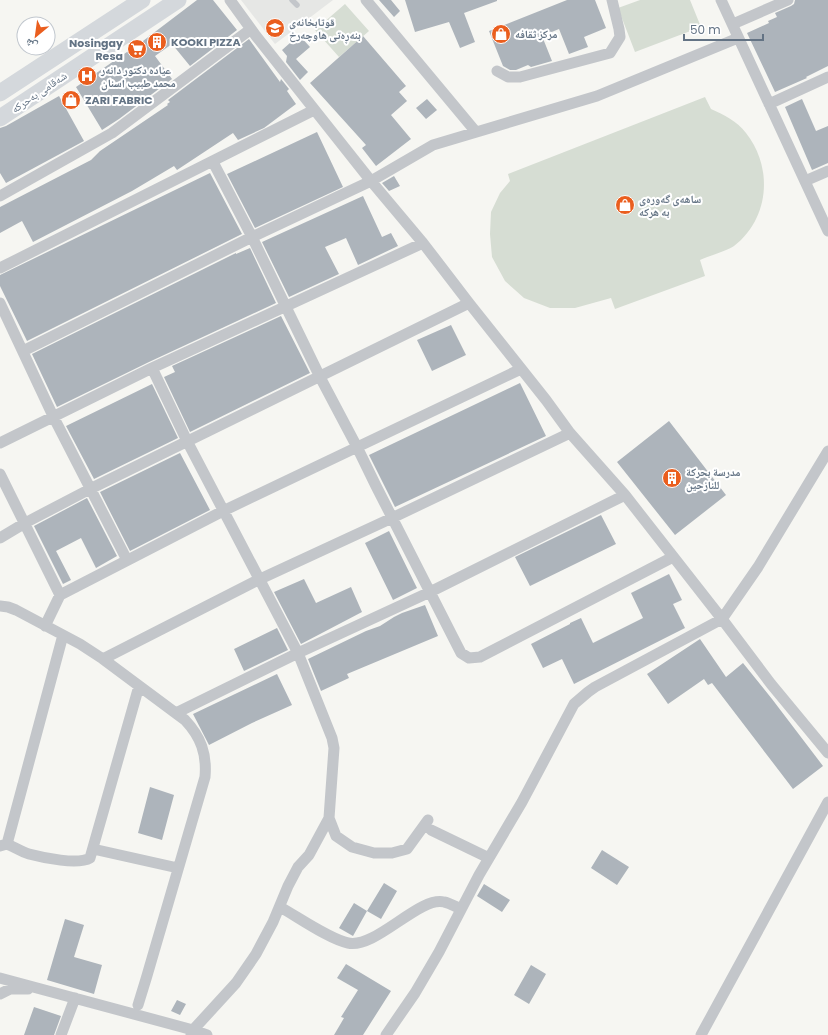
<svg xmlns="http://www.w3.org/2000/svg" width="828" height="1035" viewBox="0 0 828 1035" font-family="Poppins,'Noto Naskh Arabic',sans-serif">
	<rect width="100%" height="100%" fill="#f6f6f2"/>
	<path fill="#e6e7e5" d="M241 0H333L275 44Z"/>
	<path fill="#d6ddd3" d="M640 0H690L701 27 635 52 618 8Z
		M345 4 369 31 339 57 315 30Z
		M705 97 711 109C724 115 737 121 746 133 773 167 770 218 734 246 727 251 709 256 700 260L705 276 615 309 611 298 575 308H550L524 298 505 281 492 257 490 234 491 212 500 193 510 181 508 174Z"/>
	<path fill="#adb4bb" d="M197 0H213L237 30 190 66 172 44 155 56 172 79 119 119 102 130 76 87 143 41Z
		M379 0H391L400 11 394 17Z
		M405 0H497V1L464 13 475 42 460 48 449 22 415 32Z
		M567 0H595L606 28 584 37 588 47 569 54 559 29 542 36 552 61 531 67 528 65 516 70H510L503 66 489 31Z
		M795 0H828V66L806 77 807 78 775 92 747 33 769 23 768 21 777 17 775 13 791 6 794 4Z
		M299 35 310 47 296 59 308 72 300 80 286 62 287 56 282 50Z
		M363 36 406 86 399 92 407 101 391 115 411 139 376 166 362 148 366 145 310 83Z
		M249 39 280 82 281 79 289 89 287 91 296 104 264 128 238 140 233 133 177 170 174 166 132 191 33 242 22 221 0 233V207L91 160 100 151 168 105 167 104 170 102 168 100Z
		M59 96 84 141 6 183 0 173V128L6 126Z
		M427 99 437 110 426 119 416 108Z
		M802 99 816 131 828 126V163L812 170 785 107Z
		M317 132 343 187 255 228 227 174Z
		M210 173 242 234 27 341 0 286V275Z
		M394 176 400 186 389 191 382 183Z
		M363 196 382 237 391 233 398 246 358 265 346 238 325 247 339 274 289 297 262 242Z
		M250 248 276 303 149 362 57 407 32 354 236 253V254Z
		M281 316 310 373 190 432 164 377 175 372 172 366Z
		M451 325 466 355 432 371 417 340Z
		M520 383 546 436 395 507 369 455Z
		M152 384 178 438 94 479 66 426Z
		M669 421 726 495 675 535 617 462Z
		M180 453 210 510 130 551 100 492Z
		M87 498 117 556 96 568 81 538 56 551 71 580 63 584 34 526Z
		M601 515 616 544 530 586 515 557Z
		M389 531 417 588 393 600 365 543Z
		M669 574 682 600 673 604 685 628 574 684 562 659 543 668 531 644 570 624V623L581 618 593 643 643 618 631 593Z
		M304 579 316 603 351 587 362 612 301 644 274 592Z
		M425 605 438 636 347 674 349 678 321 691 308 659 366 631 380 626 394 617 402 613Z
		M277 628 288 650 244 671 234 649Z
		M700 639 726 677 743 663 772 699 823 766 793 789 712 683 708 685 704 679 668 704 647 674Z
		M277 674 292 705 252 723 209 745 193 714Z
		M150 787 174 795 162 840 138 833Z
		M602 850 629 867 617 885 591 868Z
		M384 883 397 891 381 919 367 911Z
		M484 884 510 900 502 912 477 896Z
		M354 903 367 911 353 936 339 928Z
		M65 919 84 925 74 957 102 965 94 994 47 980Z
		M346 964 391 991 363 1035H334L344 1018 341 1017 358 990 337 978Z
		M531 965 546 974 529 1004 514 995Z
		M177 1000 186 1004 180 1015 171 1011Z
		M34 1007 61 1016 54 1035H24Z"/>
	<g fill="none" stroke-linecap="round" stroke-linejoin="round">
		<path stroke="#c3c6ca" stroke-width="5.5" d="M292 0 297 5"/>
		<path stroke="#c3c6ca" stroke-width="11" d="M230 0 256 36 371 181 423 243 469 303 546 400 570 433 625 495 722 619 771 684 828 753
			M366 0 476 132
			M721 0 828 231
			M733 24 788 0
			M497 71 508 77H520L610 53 620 37 619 29 612 0
			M769 104 828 77
			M213 162 252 237 320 377 357 447 376 486 461 653 469 658 480 657 673 557
			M805 181 828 171
			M0 196 112 133 251 29
			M0 268 314 110
			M0 303 53 416 127 560
			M23 351 252 237 371 181 433 145 597 96 738 38
			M152 368 187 441 298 653 332 738 334 748 329 818 336 836 352 847 374 853H392L407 849 428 820
			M0 443 152 368 423 243
			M0 474 60 595
			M0 538 25 523 90 489 469 303
			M0 606 8 607 16 610 80 644 103 659 185 720C201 737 207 754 205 777L146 979 138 1005
			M45 626 60 595 223 511 521 369
			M103 659 258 580 392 518 570 433
			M176 713 298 653 430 592 625 495
			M431 830 489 858
			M7 844 63 635
			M0 846 7 844C14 847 22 852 29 854 44 858 78 865 90 858L139 686
			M93 849 178 868
			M280 907C298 917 329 939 348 943 376 949 419 896 444 902 450 903 456 907 461 909
			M0 978 193 1030 207 1035
			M0 994 10 989H28
			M61 1035 75 998
			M191 1035 193 1030 236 983 256 954 273 922 288 886 298 867 309 855 329 818
			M386 1035 415 993 439 952 479 875 522 802 574 704 588 692 595 687 722 619 758 567 828 451
			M701 1035 828 802"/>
		<path stroke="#d4d8dc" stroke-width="17" d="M0 93 142 0
			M0 118 178 0"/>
	</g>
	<defs>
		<g id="school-disc" transform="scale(1)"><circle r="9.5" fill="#ea5e1e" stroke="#fff"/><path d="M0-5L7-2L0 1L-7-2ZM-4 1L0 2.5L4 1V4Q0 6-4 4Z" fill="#fff"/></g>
		<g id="shop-disc" transform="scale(1)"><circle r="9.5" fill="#ea5e1e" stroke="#fff"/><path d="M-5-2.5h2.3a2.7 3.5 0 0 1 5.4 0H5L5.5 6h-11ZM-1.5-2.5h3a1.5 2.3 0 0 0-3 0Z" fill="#fff"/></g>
		<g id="building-disc" transform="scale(1)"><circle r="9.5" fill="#ea5e1e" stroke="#fff"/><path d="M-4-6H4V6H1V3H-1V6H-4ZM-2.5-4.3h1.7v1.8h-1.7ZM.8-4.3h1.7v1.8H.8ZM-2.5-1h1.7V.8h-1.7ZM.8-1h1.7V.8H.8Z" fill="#fff"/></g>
		<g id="supermarket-disc" transform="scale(1)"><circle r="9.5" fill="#ea5e1e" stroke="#fff"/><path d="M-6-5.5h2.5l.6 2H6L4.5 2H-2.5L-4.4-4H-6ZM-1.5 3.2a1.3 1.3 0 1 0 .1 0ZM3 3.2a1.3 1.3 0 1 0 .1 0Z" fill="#fff"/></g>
		<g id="hospital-disc" transform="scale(1)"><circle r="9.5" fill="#ea5e1e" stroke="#fff"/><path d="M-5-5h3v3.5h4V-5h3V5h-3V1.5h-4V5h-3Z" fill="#fff"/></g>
	</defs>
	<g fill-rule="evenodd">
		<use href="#school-disc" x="275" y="28"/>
		<use href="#shop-disc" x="501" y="34"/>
		<use href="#building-disc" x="157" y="42"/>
		<use href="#supermarket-disc" x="137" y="49"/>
		<use href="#hospital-disc" x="87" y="76"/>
		<use href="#shop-disc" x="71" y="100"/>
		<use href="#shop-disc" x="625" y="205"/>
		<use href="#building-disc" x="672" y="478"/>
	</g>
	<g text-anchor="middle" stroke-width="4" stroke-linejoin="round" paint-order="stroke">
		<g font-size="11" font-weight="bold" fill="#637384" stroke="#fff" text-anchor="start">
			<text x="289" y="26">قوتابخانەی<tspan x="289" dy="13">بنەڕەتی هاوچەرخ</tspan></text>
			<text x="515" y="38">مرکز ثقافە</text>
			<text x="171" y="46">KOOKI PIZZA</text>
			<text x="123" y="47" text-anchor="end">Nosingay<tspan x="123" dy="13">Resa</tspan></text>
			<text x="101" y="74">عياده دكتور دانەر<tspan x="101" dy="13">محمد طبيب اسنان</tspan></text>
			<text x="85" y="104">ZARI FABRIC</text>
			<text x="639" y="203">ساهه‌ی گه‌وره‌ی<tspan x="639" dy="13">به هركه‌</tspan></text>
			<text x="686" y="476">مدرسة بحركة<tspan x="686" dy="13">للنازحين</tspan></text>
		</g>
		<g font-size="11" fill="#637384" stroke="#fff">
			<text transform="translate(39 92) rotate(-34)" y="4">شەقامی بەحرکە</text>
		</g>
	</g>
	<g transform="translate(36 36) rotate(209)"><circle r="19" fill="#ffffff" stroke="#c1c7ce"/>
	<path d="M0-3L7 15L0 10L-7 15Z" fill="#ea5e1e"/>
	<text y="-6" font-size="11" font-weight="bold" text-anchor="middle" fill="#637384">ش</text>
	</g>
	<path d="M684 34v6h79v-6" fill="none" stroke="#637384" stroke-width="2"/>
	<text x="690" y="34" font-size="12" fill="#637384" stroke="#ffffff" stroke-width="3" paint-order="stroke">50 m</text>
</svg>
